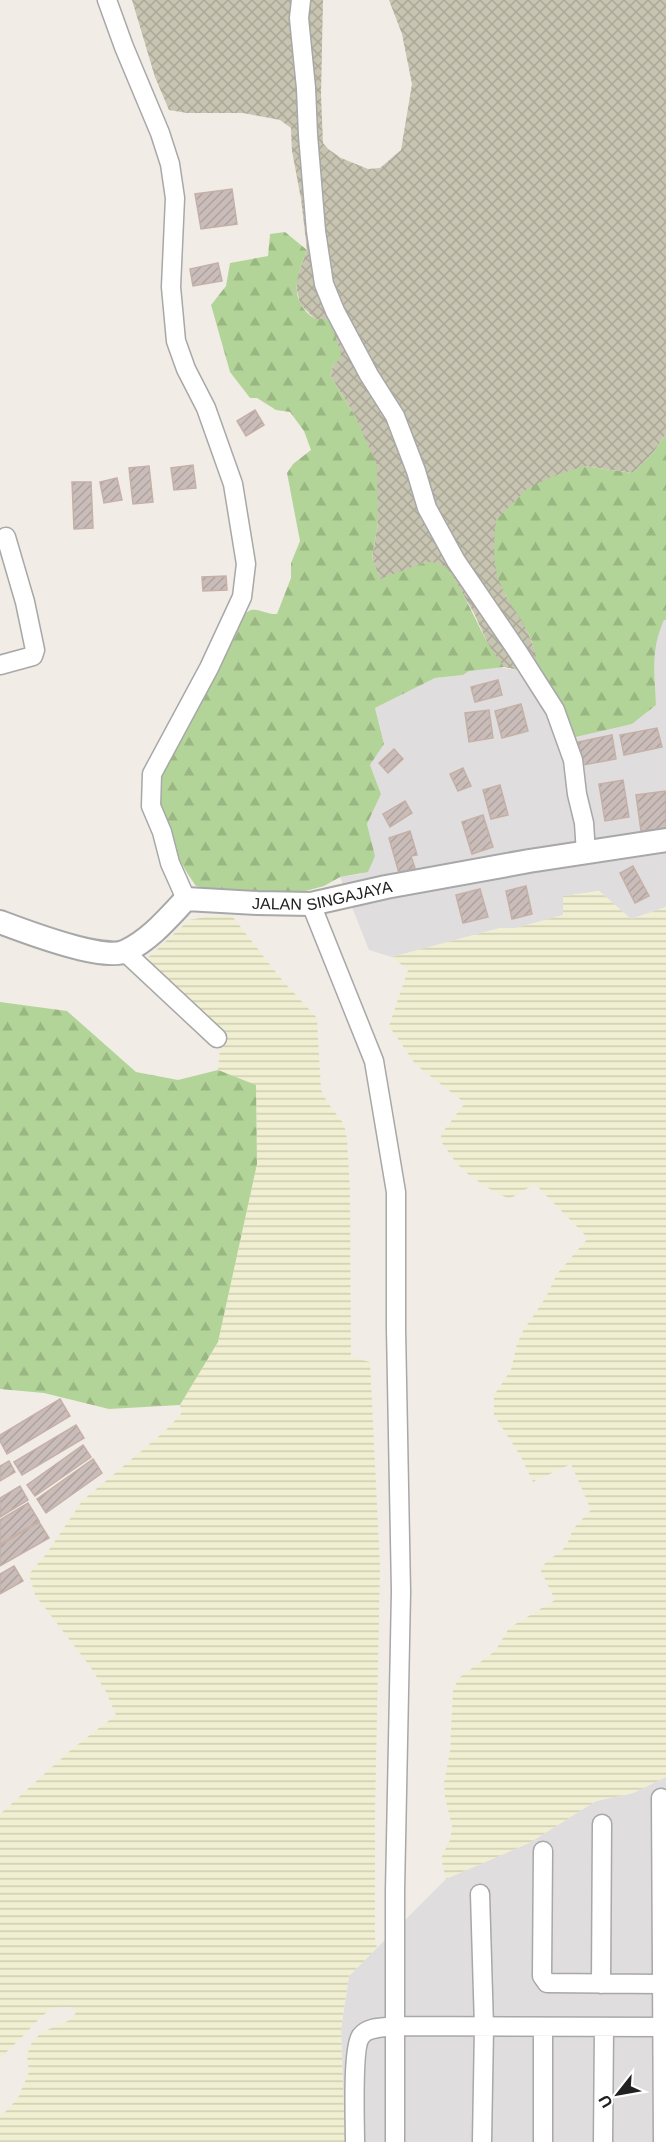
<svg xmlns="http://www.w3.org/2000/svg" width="666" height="2142" viewBox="0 0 666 2142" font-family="Helvetica,sans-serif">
	<defs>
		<pattern id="construction-cross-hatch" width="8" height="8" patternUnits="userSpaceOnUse" patternTransform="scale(1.5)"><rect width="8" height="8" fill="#c7c4b1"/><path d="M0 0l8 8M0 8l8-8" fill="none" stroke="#aba898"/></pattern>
		<pattern id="farmland-rules" width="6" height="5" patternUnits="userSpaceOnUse" patternTransform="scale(1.5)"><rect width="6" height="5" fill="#f1efd1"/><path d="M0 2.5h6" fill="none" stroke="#cecdb3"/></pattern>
		<pattern id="forest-firs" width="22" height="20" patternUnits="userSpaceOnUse" patternTransform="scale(1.5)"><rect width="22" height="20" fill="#b3d498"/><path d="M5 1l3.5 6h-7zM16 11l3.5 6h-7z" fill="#9ab683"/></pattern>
		<pattern id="building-hatch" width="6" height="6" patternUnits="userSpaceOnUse" patternTransform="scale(1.5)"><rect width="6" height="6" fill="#cabdb9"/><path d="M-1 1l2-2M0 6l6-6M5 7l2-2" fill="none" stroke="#ada29f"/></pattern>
	</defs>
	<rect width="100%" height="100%" fill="#f2ece6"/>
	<path fill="#dfddde" d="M664 620H666V907L631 919 599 891 564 896V915L516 928H500L392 957 369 950 340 877 361 874 375 857 367 824 381 794 370 765 384 744 375 708 435 678 463 675 468 671 495 667 518 670 537 666 613 728 632 724 656 705 654 657 656 637Z
		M666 1777V2142H345L341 2029 349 1976 446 1879 529 1843 596 1801 633 1793Z"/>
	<path fill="url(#construction-cross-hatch)" d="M132 0H323L321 95 323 143 328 149 341 158 368 169 380 168 401 150 412 84 402 34 389 0H666V434L653 453 633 473 584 466 505 595 522 619 537 654V666L518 670 504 667 492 653 474 613 452 576 443 566 426 562 380 580 372 558 378 523 355 416 330 375 334 363 315 319 300 304 297 290V276L307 250 301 199 292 151 291 128 280 120 243 113H187L169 110 155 77Z"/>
	<path fill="url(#farmland-rules)" d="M599 891 631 919 666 907V1777L633 1793 596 1801 529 1843 446 1879 441 1858 450 1840 452 1826 445 1797 444 1783 450 1751 453 1689 460 1677 495 1651 509 1628 555 1600 540 1569 549 1559 561 1552 568 1542 573 1529 591 1510 571 1464 533 1482 521 1457 494 1415V1395L511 1370 517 1344 523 1331 546 1297 557 1274 588 1238 535 1184 509 1199 488 1188 468 1174 457 1164 440 1140 442 1133 465 1103 416 1065 389 1026 408 970 392 957 500 928H516L563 915V896Z
		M211 916H232L282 980 317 1018 321 1090 327 1102 344 1124 347 1139 350 1191 351 1357 370 1362 380 1566 375 1815V1938L377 1948 349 1976 341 2029 345 2142H0V2115L5 2112 18 2098 29 2072 27 2055 32 2042 42 2032 68 2021 76 2013 72 2007 52 2008 41 2017 21 2038 0 2058V1814L72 1749 116 1715 105 1690 89 1665 35 1595 29 1574 47 1553 82 1501 165 1431 181 1414 180 1405 218 1342 257 1164 256 1085 218 1070 221 1039 142 963 189 920Z"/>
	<path fill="url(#forest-firs)" d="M285 232 307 250C297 275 287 300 315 319H329L341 353 340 360 334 363 330 375 355 416 377 465 378 523 372 558 380 579 426 562C432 562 438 562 444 566 451 572 456 581 460 589 475 615 485 644 504 667L469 671 463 675 435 678 375 708 384 744 370 765 381 794 367 824 375 856 368 872 340 877 324 886 298 893 231 894 196 886C177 859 158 822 158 788 158 780 161 772 163 765L234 624C239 620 245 612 251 610 259 608 268 615 277 614L291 578V563L300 541 287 473 293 464 311 450 304 431 290 412 276 410 257 398H250L230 372 211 305 226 286 230 263 268 256 270 234Z
		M666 434V620H664C650 651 655 673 656 705L632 724 571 738 537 666C536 631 510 611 499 581 492 560 494 541 496 520L527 489 553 476 584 466 633 473 653 453Z
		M0 1002 67 1011 136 1072 178 1080 218 1070 256 1085 257 1164 218 1342 180 1405 109 1409 44 1393 0 1389Z"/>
	<path fill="url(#building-hatch)" stroke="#c5b0a7" stroke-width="1.5" d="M232 189 237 224 201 229 195 194Z
		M218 263 222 281 193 286 190 269Z
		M255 410 264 425 246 436 237 421Z
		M193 465 196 488 174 490 171 468Z
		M149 466 153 502 133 504 129 468Z
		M117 478 122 500 104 503 100 482Z
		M72 482H91L93 528 74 529Z
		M226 576 227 590 203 591 202 577Z
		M498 680 502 695 475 702 471 687Z
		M521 704 528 731 502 738 495 711Z
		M489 710 493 738 469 742 465 713Z
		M657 728 662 747 624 755 620 735Z
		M612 735 616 759 583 765 578 742Z
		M394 749 403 759 388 773 379 763Z
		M463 768 471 786 458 791 450 774Z
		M623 780 629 817 605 821 599 784Z
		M500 785 508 815 491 819 483 790Z
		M666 791V828L641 831 636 795Z
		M405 801 412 813 390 827 383 814Z
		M483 815 493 847 472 854 462 822Z
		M410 831 417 855 411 856 415 868 399 873 389 838Z
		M633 866 649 896 635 903 620 873Z
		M526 886 532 914 512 919 506 891Z
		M480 889 488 917 463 923 456 895Z
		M60 1399 70 1416 7 1454 0 1441V1435Z
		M76 1425 84 1438 22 1475 14 1462Z
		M83 1445 91 1457 35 1496 27 1485Z
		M93 1459 102 1473 46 1513 37 1499Z
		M9 1461 15 1472 0 1481V1466Z
		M20 1486 28 1500 0 1517V1498Z
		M28 1503 39 1521 0 1544V1520Z
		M39 1522 49 1538 0 1566V1545Z
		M14 1566 23 1581 0 1594V1574Z"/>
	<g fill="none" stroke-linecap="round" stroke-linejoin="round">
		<g stroke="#a8a8a8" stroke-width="21">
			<path id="minor" d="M107 0 124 47 160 133 170 164 175 198 171 287 176 341 186 369 206 408 233 484 246 564 242 597 209 668 152 774 151 806 162 832 170 863 186 899
				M301 0 299 18 306 88 308 135 316 231 324 284 335 311 369 375 395 416 416 471 427 508 456 561 518 652 555 710 573 760 577 794 584 823 586 853
				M0 665 33 656 35 650 25 602 6 537
				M311 904 374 1061 396 1192V1329L401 1592 395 1891V2142
				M125 952 217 1038
				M661 1798 663 2142
				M543 1851 542 1976 547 1983 661 1984
				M480 1894 484 2027 482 2142
				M601 1984 602 1824
				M355 2142C355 2124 352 2047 361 2036 368 2026 385 2028 396 2026L666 2027
				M543 2142V2027
				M603 2142 604 2027"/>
		</g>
		<g stroke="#a8a8a8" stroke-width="26">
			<g id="tertiary">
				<path id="s1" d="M0 922C24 931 105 962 126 951 150 940 169 917 186 899L257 903 311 904 386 887 529 861 666 840"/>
			</g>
		</g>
		<use href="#minor" stroke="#fff" stroke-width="18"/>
		<use href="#tertiary" stroke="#fff" stroke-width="22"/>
	</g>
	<g text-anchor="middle" stroke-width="4.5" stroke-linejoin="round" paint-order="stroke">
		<g font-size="16" fill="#212121" stroke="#fff">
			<text dy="6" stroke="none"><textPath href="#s1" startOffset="348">JALAN SINGAJAYA</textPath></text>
		</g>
	</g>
	<g transform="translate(618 2094) rotate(239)" stroke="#ffffff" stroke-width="4.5" paint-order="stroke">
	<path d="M0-4.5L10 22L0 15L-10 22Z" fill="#212121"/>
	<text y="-9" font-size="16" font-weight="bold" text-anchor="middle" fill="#212121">U</text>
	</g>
</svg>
